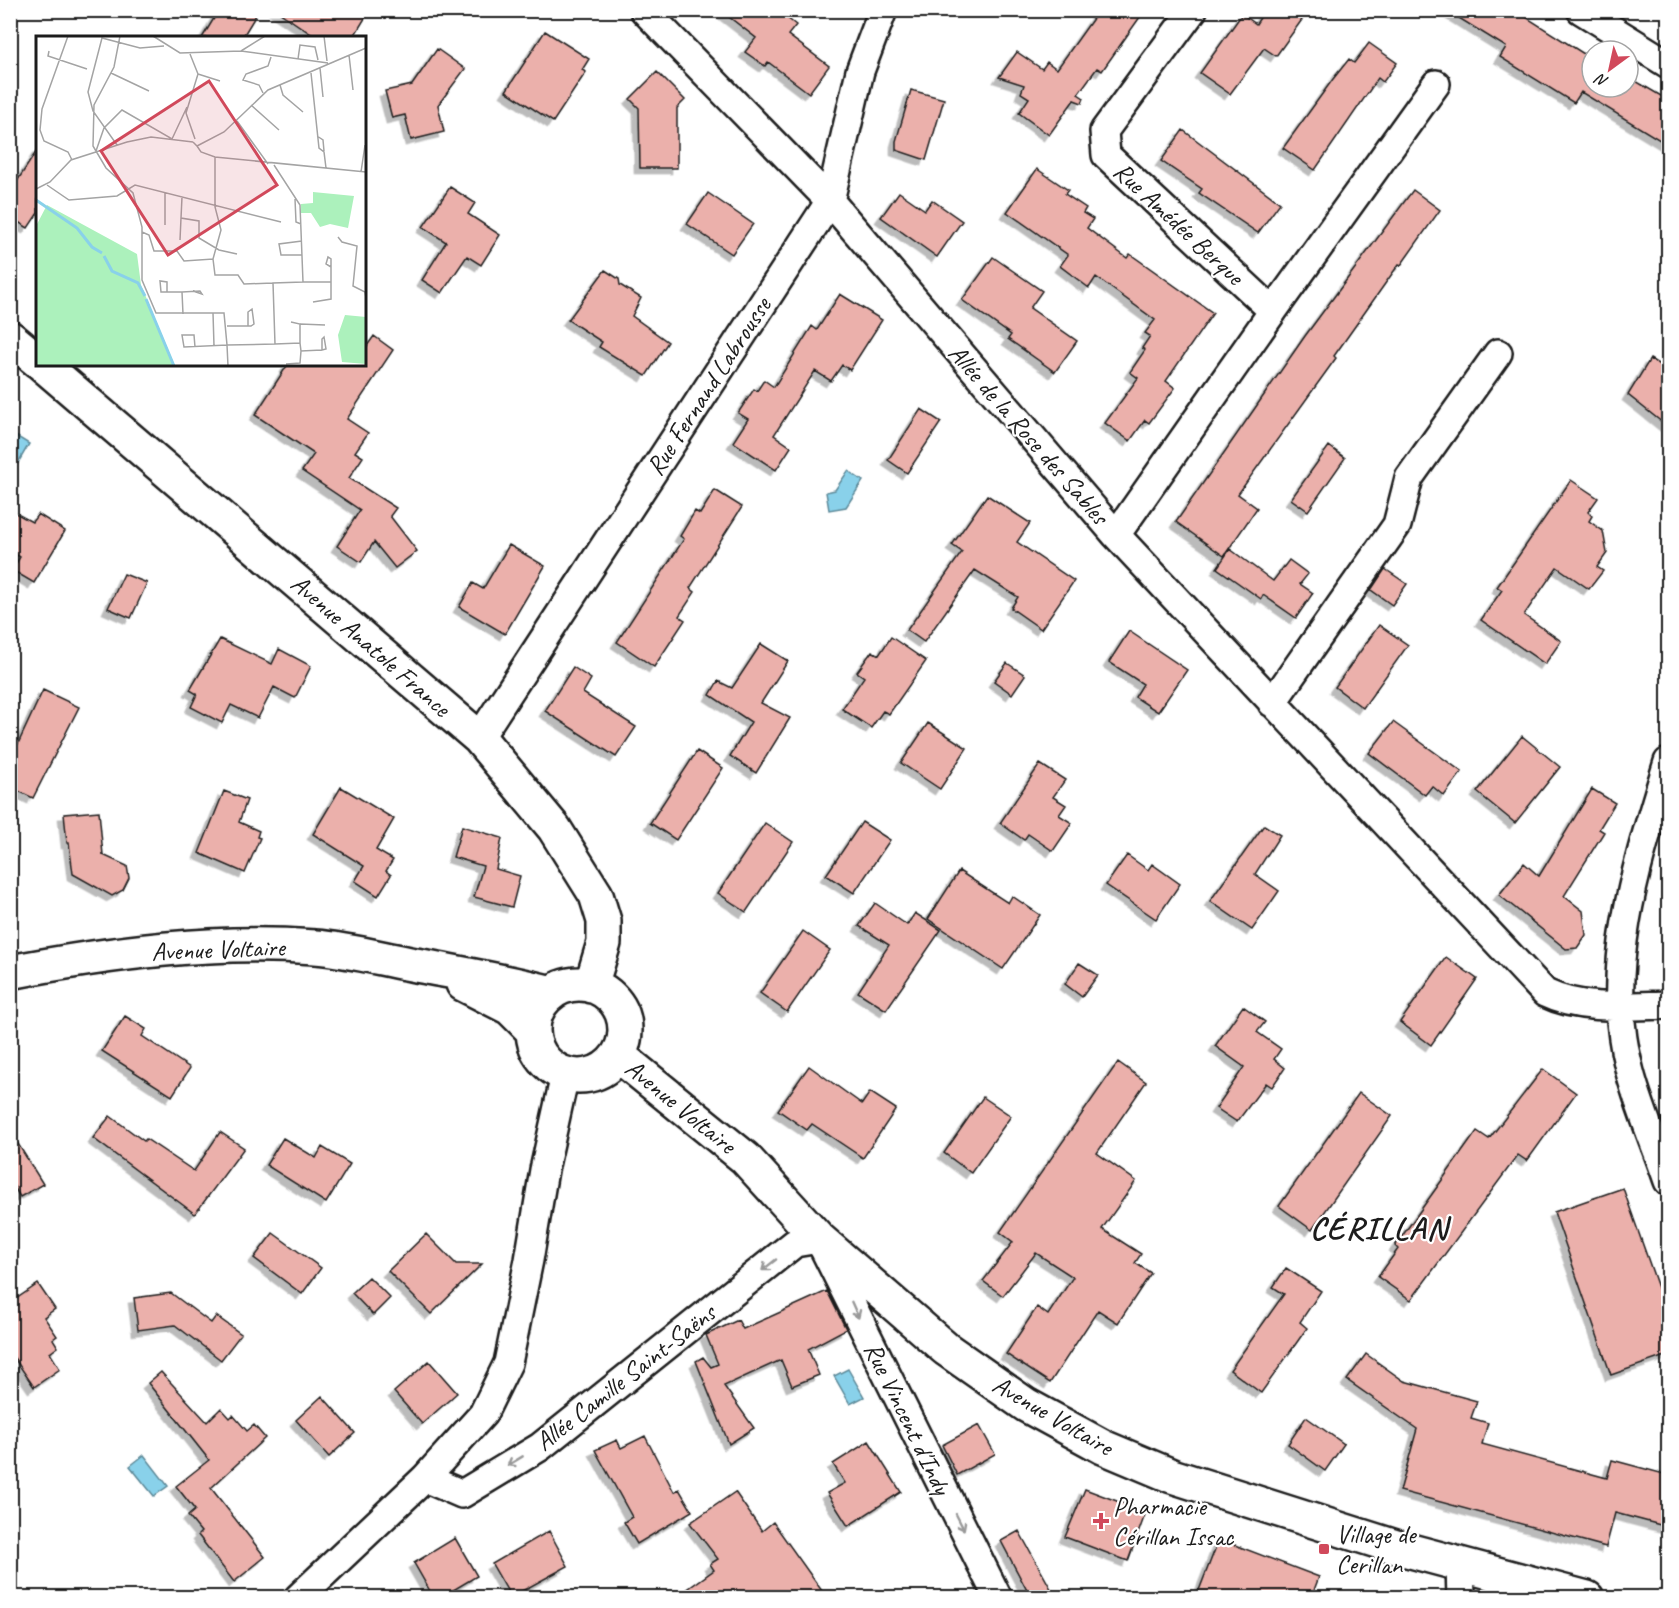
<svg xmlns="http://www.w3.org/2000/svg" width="1679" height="1608" viewBox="0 0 1679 1608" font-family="Caveat,sans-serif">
	<defs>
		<filter id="shadow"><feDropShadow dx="-5.5" dy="5.5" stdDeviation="0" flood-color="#0004"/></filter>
	</defs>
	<rect width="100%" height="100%" fill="#fff"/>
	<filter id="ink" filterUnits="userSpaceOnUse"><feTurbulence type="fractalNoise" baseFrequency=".0167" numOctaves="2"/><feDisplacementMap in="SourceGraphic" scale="12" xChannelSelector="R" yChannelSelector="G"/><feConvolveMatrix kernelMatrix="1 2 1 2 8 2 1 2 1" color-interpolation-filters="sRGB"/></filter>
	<g filter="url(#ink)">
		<path fill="#89d1ea" stroke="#5d8998" stroke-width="1.5" d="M11 433 29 444 11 475Z
			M848 471 863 481 846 507 829 510 826 492 835 490Z
			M848 1369 864 1397 850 1404 834 1376Z
			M144 1455 168 1486 154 1496 130 1466Z"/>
		<path fill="#ebb0ab" stroke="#1c1c1c" stroke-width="1.5" filter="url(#shadow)" d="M219 10H259L242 38H202Z
			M276 10H370L353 38H317Z
			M720 10H777L796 25 788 35 829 66 809 93 768 62 765 66 745 52 756 38Z
			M1099 10H1145L1102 71 1097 68 1078 94 1084 98 1082 103 1074 100 1049 135 1019 113 1029 98 1021 93 1024 85 999 77 1017 52 1042 69 1047 62 1057 69Z
			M1265 10H1309L1276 56 1264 48 1230 94 1200 73 1242 14 1256 24Z
			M1446 10H1515L1592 59V87H1628V81L1632 83 1634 80 1668 100V145L1581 92 1574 103 1500 57 1506 47Z
			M545 31 589 59 582 70 586 72 553 122 506 91Z
			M1369 43 1397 63 1383 82 1378 78 1315 170 1283 148 1333 79 1349 59 1354 63Z
			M437 49 465 69 438 105 444 132 411 140 405 115 392 118 385 91 412 85Z
			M657 72 685 100 677 108V168H640L639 108 630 99Z
			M911 90 944 99 926 160 896 150V141Z
			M1183 130 1280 203 1258 233 1199 193 1202 189 1161 161Z
			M38 149V213L28 228 10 217V192Z
			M1037 169 1068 190 1065 194 1086 208 1083 213 1093 219 1087 228 1127 258 1130 254 1213 313 1166 381 1175 388 1149 423 1145 420 1130 441 1105 423 1138 378 1130 372 1145 350 1142 348 1150 336 1145 333 1155 320 1096 277 1089 288 1060 266 1068 255 1007 212Z
			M450 187 475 203 468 214 500 235 481 265 467 256 442 293 422 280 446 242 423 227Z
			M1413 190 1440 210 1401 265 1399 264 1334 356 1336 358 1238 494 1257 508 1224 556 1176 522 1305 336Z
			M899 192 925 210 932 200 962 221 937 257 881 217Z
			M708 193 753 224 732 254 687 224Z
			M993 257 1042 291 1030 308 1077 341 1055 372 1008 339 1011 335 962 300Z
			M605 270 619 279 620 285 641 298 632 316 668 342 646 376 599 347 602 342 568 320Z
			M840 294 882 320 850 370 842 365 831 381 815 371 774 435 791 447 776 470 733 442 748 419 738 413 754 389 757 391 764 380 774 387 812 326 817 330Z
			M374 336 393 350 347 419 368 433 355 452 363 457 349 478 396 508 390 516 417 551 395 568 374 542 361 562 337 546 360 510 302 471 314 454 255 415 288 364H364V350Z
			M1650 359 1668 370V427L1628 395Z
			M921 409 941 422 907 473 888 460Z
			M1329 446 1345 458 1308 511 1291 499Z
			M1571 480 1598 498 1588 512 1592 516 1589 521 1603 531 1607 553 1597 567 1603 571 1589 589 1557 567 1524 615 1561 641 1545 664 1481 620 1502 590 1497 587Z
			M715 490 742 507 690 588 695 592 679 616 685 620 654 667 617 642 684 539 680 536 695 511 700 514Z
			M987 495 1030 523 1017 542 1074 581 1041 629 1011 608 1018 597 975 570 924 642 907 630 962 552 952 545Z
			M10 510 32 522 38 514 65 531 34 583 12 570 20 557 10 551Z
			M509 545 545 566 505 634 459 607 473 583 483 589Z
			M1230 549 1273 581 1289 560 1308 574 1300 584 1313 593 1296 618 1263 595 1261 599 1217 568Z
			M1385 569 1407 584 1392 605 1371 590Z
			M124 574 147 583 131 618 108 608Z
			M1379 625 1408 645 1363 708 1335 687Z
			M1129 631 1187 670 1158 712 1135 697 1143 684 1109 662Z
			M891 637 926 661 889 714 883 711 871 728 842 709 864 677 857 672 872 651 879 655Z
			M220 639 272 664 279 649 311 666 295 698 274 687 258 718 231 705 222 723 191 707 197 694 190 690Z
			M761 644 788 661 761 703 790 718 756 773 730 756 751 722 710 695 718 681 732 688Z
			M1007 663 1025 675 1012 694 994 681Z
			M573 667 591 679 583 693 636 727 616 757 545 711Z
			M43 690 79 707 33 798 10 787V761Z
			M1393 722 1462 772 1444 796 1432 786 1425 795 1369 753Z
			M928 723 967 748 940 789 901 763Z
			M1522 736 1560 767 1515 823 1477 792Z
			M697 751 723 768 676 840 650 823Z
			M1040 764 1065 780 1053 797 1066 805 1059 815 1072 823 1053 851 1028 834 1024 840 1000 823Z
			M341 787 394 819 376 850 393 860 386 871 391 875 378 896 355 881 364 866 313 834Z
			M1592 789 1615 803 1599 829 1604 832 1564 896 1583 911 1586 935 1577 948 1566 949 1499 895 1524 863 1539 876Z
			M224 791 247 800 239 822 259 831 257 837 260 838 245 873 199 853Z
			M99 811 103 855 127 866 129 878 123 890 112 896 73 874 69 843H67L64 814Z
			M862 822 890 840 854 893 826 875Z
			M765 823 793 842 746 912 718 893Z
			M1264 825 1280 835 1255 874 1279 891 1252 930 1210 901Z
			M462 826 502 838 496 869 520 876 512 907 474 897 483 866 453 857Z
			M1127 855 1148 870 1152 864 1180 884 1156 919 1106 885Z
			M959 871 1008 903 1012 896 1040 915 1003 969 928 919Z
			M875 903 907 925 915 913 941 930 886 1010 858 992 889 945 859 926Z
			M803 931 830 950 787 1012 760 993Z
			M1446 957 1477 979 1431 1045 1400 1022Z
			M1079 963 1098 975 1082 997 1065 984Z
			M1243 1006 1265 1022 1257 1032 1281 1049 1274 1059 1285 1068 1272 1087 1266 1083 1237 1122 1216 1108 1244 1067 1215 1046Z
			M125 1016 146 1029 142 1036 190 1068 172 1096 102 1051Z
			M1118 1062 1146 1082 1097 1153 1136 1181 1102 1229 1141 1254 1135 1263 1151 1273 1118 1323 1098 1310 1050 1383 1006 1354 1037 1307 1048 1315 1073 1277 1036 1253 1003 1296 983 1281 1013 1242 1000 1232Z
			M809 1066 862 1104 870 1092 896 1109 863 1158 812 1124 807 1130 778 1110Z
			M1543 1069 1576 1093 1527 1161 1518 1155 1411 1300 1378 1277 1398 1249 1395 1246 1477 1131 1489 1139Z
			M1359 1093 1392 1116 1312 1230 1279 1206Z
			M983 1097 1011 1116 971 1173 944 1153Z
			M110 1116 144 1141 146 1139 194 1171 220 1132 244 1148 195 1214 93 1138Z
			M10 1131 43 1184 20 1197 10 1180Z
			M283 1138 316 1158 322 1147 350 1164 326 1203 266 1165Z
			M1623 1188 1668 1316V1355L1611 1375 1554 1212Z
			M273 1233 321 1268 302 1294 254 1258Z
			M426 1234 456 1264H482L431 1314 388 1271Z
			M1286 1268 1321 1291 1300 1322 1307 1328 1261 1393 1230 1370 1284 1294 1273 1287Z
			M369 1277 390 1298 373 1315 352 1293Z
			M38 1284 55 1309 44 1317 57 1336 53 1339 58 1347 50 1353 60 1369 34 1387 10 1352V1303Z
			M827 1291 846 1329 808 1349 819 1375 792 1386 781 1360 724 1386 754 1428 729 1444 696 1361 703 1357 711 1367 718 1364 706 1335 738 1320 743 1329Z
			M171 1293 211 1323 216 1316 241 1334 221 1360 175 1325 138 1330 134 1298Z
			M1366 1354 1404 1381 1477 1401 1471 1418 1488 1423 1482 1444 1607 1478 1612 1460 1668 1475V1527L1615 1513 1606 1547 1400 1491 1417 1429 1347 1380Z
			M429 1361 457 1393 422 1424 394 1392Z
			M161 1372 207 1422 221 1408 230 1418 233 1415 247 1431 254 1425 265 1438 211 1488 265 1557 234 1582 198 1535 201 1532 188 1516 195 1510 176 1486 209 1460 148 1383Z
			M322 1396 355 1433 329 1457 296 1420Z
			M1306 1417 1344 1444 1325 1471 1288 1444Z
			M979 1425 995 1454 957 1475 942 1445Z
			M645 1436 674 1492 679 1489 692 1511 637 1544 624 1522 632 1517 595 1450 617 1440 621 1448Z
			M869 1441 901 1492 848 1526 827 1493 845 1483 833 1464Z
			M1085 1489 1146 1512 1128 1561 1065 1537Z
			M735 1492 762 1531 773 1522 827 1598H675L714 1570 710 1564 718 1559 690 1523Z
			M549 1531 568 1566 511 1597 492 1564Z
			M1019 1531 1056 1598H1031L1001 1541Z
			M455 1538 477 1576 440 1598H434L414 1563Z
			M1219 1539 1319 1577 1311 1598H1196Z"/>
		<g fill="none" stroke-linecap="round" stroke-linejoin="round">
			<g stroke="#1c1c1c" stroke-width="32">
				<path id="street" d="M644 10 830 201 1116 535 1545 993C1582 1011 1629 1006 1668 1005
					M1581 10 1668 64
					M1273 311 1436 84
					M1116 535 1273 311 1106 155 1104 131 1193 10
					M1272 703 1397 525 1409 478 1498 353
					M479 738 830 201 860 71 883 10
					M1668 762C1639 858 1603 963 1628 1064 1637 1104 1655 1142 1668 1181
					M425 1478 462 1494 540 1447 795 1243 819 1239 998 1598
					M1460 1565 1461 1598
					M298 1598 425 1478 483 1414 508 1363 529 1260 544 1170 565 1075"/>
			</g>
			<g stroke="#1c1c1c" stroke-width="38">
				<path id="secondary" d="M10 338 38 361
					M42 364 479 738 554 828 596 895 604 921V943L591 986
					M10 972C110 953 213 939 315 947 353 950 389 961 427 967 469 975 510 982 552 993
					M463 984 510 1008 532 1030
					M533 1030a46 46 0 1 1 92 0a46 46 0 1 1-92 0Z
					M618 1055 745 1158 819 1239 946 1349 1026 1405 1103 1447 1172 1476 1396 1547 1587 1598"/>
			</g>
			<use href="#street" stroke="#fff" stroke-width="27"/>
			<use href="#secondary" stroke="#fff" stroke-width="33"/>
		</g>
		<defs><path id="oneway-shaft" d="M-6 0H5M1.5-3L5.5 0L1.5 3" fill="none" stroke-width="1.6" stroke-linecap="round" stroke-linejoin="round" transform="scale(1.5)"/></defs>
		<g stroke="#999">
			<use href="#oneway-shaft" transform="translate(769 1265) rotate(142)"/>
			<use href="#oneway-shaft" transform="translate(855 1310) rotate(66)"/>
			<use href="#oneway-shaft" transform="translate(515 1461) rotate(149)"/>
			<use href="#oneway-shaft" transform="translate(960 1522) rotate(63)"/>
		</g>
	</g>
	<g fill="#d1495b" stroke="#fff" stroke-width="2">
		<path d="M1098 1512h6v6h6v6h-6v6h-6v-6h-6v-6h6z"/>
		<rect x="1318" y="1543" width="12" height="12" rx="3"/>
	</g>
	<g text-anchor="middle" stroke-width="4.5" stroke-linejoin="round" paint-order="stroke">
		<g font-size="26" fill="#1c1c1c" stroke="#fff">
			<text transform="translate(1179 223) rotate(43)" y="9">Rue Amédée Berque</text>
			<text transform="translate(708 386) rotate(-57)" y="9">Rue Fernand Labrousse</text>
			<text transform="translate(1029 434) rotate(49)" y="9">Allée de la Rose des Sables</text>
			<text transform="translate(371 645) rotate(41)" y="9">Avenue Anatole France</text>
			<text transform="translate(218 949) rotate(-2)" y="9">Avenue Voltaire</text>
			<text transform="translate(681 1106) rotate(39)" y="9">Avenue Voltaire</text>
			<text transform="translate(625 1377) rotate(-38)" y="9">Allée Camille Saint-Saëns</text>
			<text transform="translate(1053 1415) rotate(30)" y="9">Avenue Voltaire</text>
			<text transform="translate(908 1418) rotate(64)" y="9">Rue Vincent d'Indy</text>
		</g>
		<g font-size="26" fill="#1c1c1c" stroke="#fff" text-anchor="start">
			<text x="1113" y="1515">Pharmacie<tspan x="1113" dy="30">Cérillan Issac</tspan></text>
			<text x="1336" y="1543">Village de<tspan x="1336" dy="30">Cerillan</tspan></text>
		</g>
		<g font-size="32" font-weight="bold" letter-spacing="1.5" fill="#1c1c1c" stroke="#fff">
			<text x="1379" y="1239">CÉRILLAN</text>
		</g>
	</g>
	<g transform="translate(36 36)">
		<rect width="330" height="330" fill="#fff"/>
		<path d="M277 156 318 160 312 192 294 188 284 191 275 177H265V168L277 167ZM11 169 101 218 105 249 139 330H0V190ZM309 279 330 281V328L306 326 302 299Z" fill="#acf1bc"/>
		<path fill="none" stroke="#89d1ea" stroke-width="3" d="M0 164 41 192 56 211 66 217M68 220 76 235 102 247 109 260M110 263 138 330"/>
		<path fill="none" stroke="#a4a4a4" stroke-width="1.5" d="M32 0 6 73 4 94 8 105 32 116 36 124M84 0 78 31 58 69 57 110 70 132 97 157 106 191V244L120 277H188L191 309 239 308 237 247 267 246 264 169 238 129M117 0 144 17 205 15 292 27M288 0 291 25M13 15 12 20 51 33M205 15 229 0M154 18 162 38 150 77 159 103M313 19 317 54M262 23 264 9 279 11 282 24M284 32 287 61M75 37 113 55M275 37 283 112 288 116 290 132M162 38 184 45M244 49 247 59 267 76M227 57 223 49 207 44 210 38 232 30 235 21M215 69 243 94M201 85 232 128M281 100 287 104 288 115M157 106 161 110 188 96 232 54 330 12M81 109 57 75 52 56 66 2 104 12 128 10M161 110 165 116 179 121 330 136M60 115 68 92 86 74 136 103 151 71M325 136 329 109M11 149 33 164 81 160 99 149 245 186M0 153 14 146 35 124 91 106 115 101 157 106M129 157V189M146 161 145 182 163 185V202L183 214 201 218M259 163 260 186 265 188M106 196 113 199 118 215H141L148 225 177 223 179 239H202L208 248 237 247M302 201 306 206 321 210 317 250 329 256 330 262M144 204 145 182M266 205 243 208 245 219H266M177 223 185 194 179 171V121M295 231 290 228 292 221 295 223V246M267 246H295V263L277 266M131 256V246L124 245 125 256H146L147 278M146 256 164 255 166 258 157 255M177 277 178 310M255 286 264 288V307M264 288 289 289M191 290H215L218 288 216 273 212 276V290M288 301 290 313 286 314V303ZM239 308 264 307 265 315 286 314M159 311 158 299H146L148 311 191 309 192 330M250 328 264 327 265 315"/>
		<path fill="#d1495b" fill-opacity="0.15" stroke="#d1495b" stroke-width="3" d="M173 45 241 149 132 219 65 115Z"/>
		<rect width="330" height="330" fill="none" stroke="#1c1c1c" stroke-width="3"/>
	</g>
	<rect width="1679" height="1608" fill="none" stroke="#fff" stroke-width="36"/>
	<rect x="18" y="18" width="1643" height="1572" fill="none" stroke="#1c1c1c" stroke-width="2" filter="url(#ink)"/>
	<g transform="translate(1610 69) rotate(213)"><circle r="28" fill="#ffffff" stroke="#a4a4a4" stroke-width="1.5"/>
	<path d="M0-4.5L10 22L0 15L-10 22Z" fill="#d1495b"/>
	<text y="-9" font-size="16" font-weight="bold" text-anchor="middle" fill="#1c1c1c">N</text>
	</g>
</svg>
